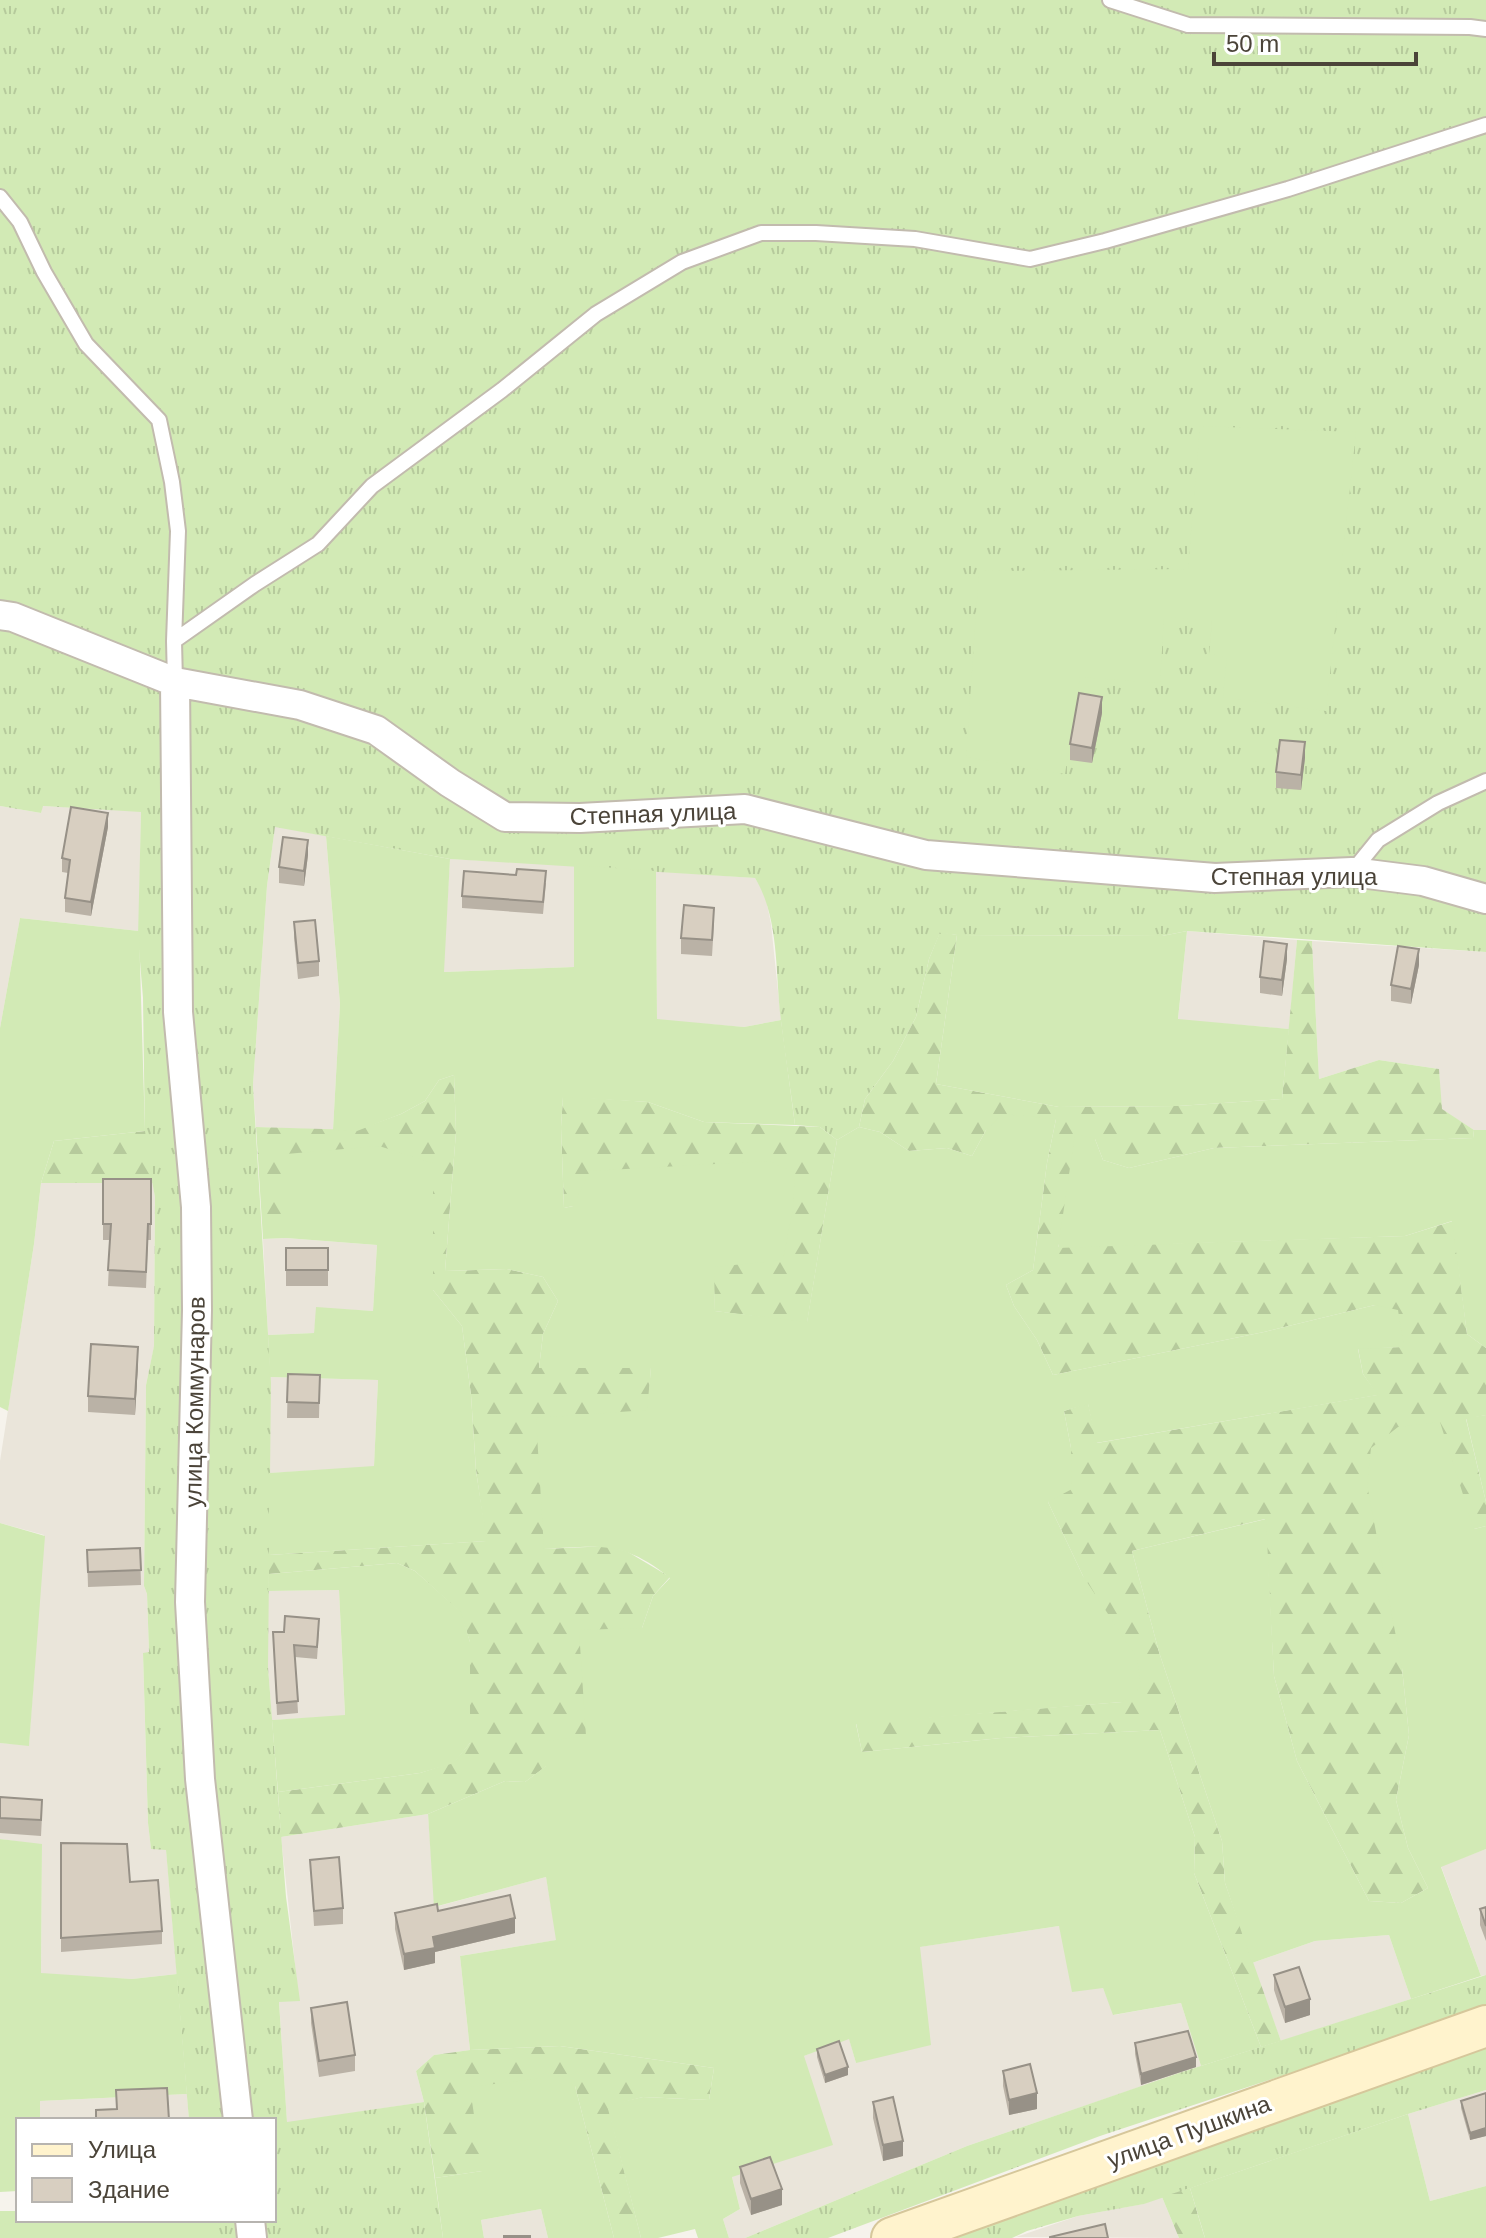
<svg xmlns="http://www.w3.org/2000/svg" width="1486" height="2238" viewBox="0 0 1486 2238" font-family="Arial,sans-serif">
	<defs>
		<pattern id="grass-tufts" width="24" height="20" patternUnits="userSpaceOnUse" patternTransform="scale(2)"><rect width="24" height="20" fill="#d2eab5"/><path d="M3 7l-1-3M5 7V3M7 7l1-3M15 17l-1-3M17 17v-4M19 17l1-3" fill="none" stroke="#b6ca9c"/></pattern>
		<pattern id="forest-firs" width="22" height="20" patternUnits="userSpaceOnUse" patternTransform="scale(2)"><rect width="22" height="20" fill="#d2eab5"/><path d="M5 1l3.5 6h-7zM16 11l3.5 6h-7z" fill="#b6ca9c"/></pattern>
	</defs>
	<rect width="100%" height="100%" fill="#f6f3ec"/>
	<path fill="#eae5da" d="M0 806 41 813 42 806 141 811 139 931 20 918 0 1028Z
		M275 826 326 836 340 1004 333 1130 256 1127 253 1085 267 886Z
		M450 859 574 865V967L443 972Z
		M656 871 755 878 765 894 771 924 781 1020 744 1027 657 1020Z
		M1187 931 1297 940 1289 1029 1178 1020Z
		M1312 941 1486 952V1130H1474L1441 1109 1439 1069 1379 1060 1319 1079Z
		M41 1183H153L155 1197 154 1347 146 1385 144 1586 147 1594 149 1653 143 1654 148 1823 151 1848 166 1849 177 1974 132 1979 41 1974 42 1845 0 1839V1743L29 1745 44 1535 0 1523V1461L34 1244Z
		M286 1238 377 1245 373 1311 317 1308 314 1333 268 1335 263 1239Z
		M270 1377 378 1380 374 1467 270 1473Z
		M339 1590 345 1716 272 1720 268 1667V1591Z
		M428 1814 435 1907 546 1877 557 1940 460 1956 470 2050 434 2055 416 2071 424 2102 287 2123 279 2001H299L281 1837Z
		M1486 1849V1975L1481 1976 1441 1866Z
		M1059 1926 1103 1988 1114 2015 1181 2003 1201 2066 967 2146 745 2238H729L723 2219 740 2209 732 2177 804 2056 849 2038 856 2063 919 1947Z
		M1389 1935 1411 1999 1281 2041 1252 1963 1315 1941Z
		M1486 2090V2186L1430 2201 1408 2114Z
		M187 2094 189 2120H40V2101Z
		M1162 2197 1179 2238 1016 2237 1078 2216 1143 2204Z
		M541 2209 548 2238H484L481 2220Z"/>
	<path fill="url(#grass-tufts)" d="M0 0H1486V889L1409 866 1295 863 1200 867 948 851 759 804 514 812 490 816 508 825H654L757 820 951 867 1240 885 1367 882 1440 895 1486 908V952L1187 931 1162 936 957 935 940 933 929 959 916 1017 893 1061 865 1099 859 1127 837 1140 820 1127 795 1125C791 1091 785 1056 781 1021 775 975 780 919 755 878L450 859 275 827 267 886 253 1085 271 1383 268 1667 286 1897 300 2001 279 2002 287 2122 424 2102 443 2238H260L258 2220H274V2120H246L225 1953 198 1599 207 1310 204 1202 184 1008 185 815 169 813V966L174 1075 188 1283 182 1591 195 1834 227 2120H189L166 1850 151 1849 148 1823 143 1653 149 1652 147 1594 144 1586 146 1385 154 1346 155 1197 145 1143 143 998 138 937 141 812 43 806 41 813 0 806Z
		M1486 1975V2008L1100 2136 828 2238H745L967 2146 1182 2072Z
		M1486 2046V2090L1408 2114 1144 2204 1078 2216 1027 2231 1012 2238H947Z
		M195 2220H242L245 2238H195Z"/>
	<path fill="url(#forest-firs)" d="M940 932 957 935 936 1084 1059 1107 1178 1106 1282 1099 1297 940 1312 941 1319 1079 1379 1060 1439 1069 1442 1109 1474 1130 1473 1138 1214 1148 1129 1168 1103 1160 1095 1139 1058 1247 1405 1236 1453 1221 1467 1334 1486 1348V1415L1466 1419 1486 1502V1526L1474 1529 1402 1668 1409 1735 1396 1800 1408 1848 1428 1888 1401 1903 1369 1901 1297 1761 1274 1676 1265 1519 1132 1551 1159 1652 1222 1841 1225 1883 1281 2041 1261 2047 1194 1873 1195 1837 1160 1730 1001 1738 862 1752 856 1723 1122 1702 1083 1576 1048 1502 1071 1448 1064 1411 1088 1403 1097 1443 1377 1395 1363 1374 1358 1348 1403 1347 1375 1305 1264 1332 1053 1375 1037 1340 1014 1306 1006 1285 1033 1270 1047 1163 1056 1119 986 1130 972 1156 947 1148 909 1151 880 1132 859 1127 865 1099 893 1061 916 1017 929 959Z
		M454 1075 456 1132 445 1271 507 1269 543 1277 558 1301 543 1334 539 1368 651 1367 648 1410 544 1549 609 1546 628 1552 670 1577 653 1596 642 1628 587 1736 525 1782 505 1781 428 1814 281 1837 278 1792 420 1773 454 1762 470 1743V1642L460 1612 415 1571 397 1563 269 1574V1555L486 1541 476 1470 471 1395 462 1326 433 1290V1220L286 1154V1238L263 1239 256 1127 357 1130 401 1114 425 1101 439 1080Z
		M563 1096 648 1102 704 1122 820 1127 837 1140 807 1323 715 1311 713 1267 573 1206 564 1208 561 1127Z
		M145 1131 153 1183H41L54 1141Z
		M560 2046 714 2068 709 2100 643 2097 608 2106 641 2238H614L575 2086 482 2171 435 2178 424 2102 416 2071 434 2055 470 2050Z
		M1190 2188 1203 2232 1205 2238H1179L1162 2197Z"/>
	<path fill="#d2eab5" d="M1200 426 1356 432 1326 711 1223 697 1227 657 1209 654 1212 621 1164 617 1160 683 1080 677 1065 774 966 757 979 571 1188 569Z
		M326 836 450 859 444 972 574 967V865L656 871 657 1019 744 1027 781 1020 795 1125 704 1122 648 1102 563 1097 561 1127 564 1208 573 1206 590 1171 769 1161 795 1173 793 1208 783 1260 714 1267 715 1311 807 1322 837 1140 859 1127 880 1132 909 1151 947 1148 972 1156 986 1130 1003 1114 1056 1119 1047 1163 1033 1270 1006 1285 1014 1306 1037 1340 1053 1375 1264 1332 1375 1305 1398 1310 1404 1347 1358 1349 1363 1374 1378 1395 1096 1443 1088 1404 1064 1411 1071 1448 1072 1489 1048 1502 1083 1576 1137 1658 1141 1687 1122 1702 856 1724 862 1752 1001 1738 1160 1730 1195 1837 1194 1873 1261 2047 1201 2066 1181 2003 1113 2015 1103 1988 1072 1992 1059 1926 920 1947 931 2045 856 2063 849 2039 804 2056 833 2145 732 2177 740 2209 723 2219 729 2238H698L695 2229 658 2238H641L607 2105 643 2097 709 2100 714 2068 560 2046 470 2050 460 1956 556 1940 546 1877 434 1907 428 1814 505 1781 525 1782 546 1766V1741L586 1736 579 1630 642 1628 653 1596 670 1578C623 1540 600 1546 544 1549L536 1418 647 1410 651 1368H539L543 1334 558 1301 543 1277 507 1269 445 1271 456 1132 454 1075 439 1080 425 1101 401 1114 357 1131 333 1130 340 1004Z
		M20 918 139 931 145 1131 54 1141 41 1183 34 1244 8 1411 0 1407V1028Z
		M1187 931 1178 1019 1289 1029 1282 1099 1178 1106 1059 1107 936 1084 957 935 1162 936Z
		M1474 1130H1486V1348L1467 1334 1452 1221 1405 1236 1058 1248 1075 1134 1095 1139 1103 1160 1129 1168 1214 1148 1473 1138Z
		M379 1146 433 1163V1290L462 1326 471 1395 476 1471 487 1541 269 1555V1473L374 1466 378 1380 270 1377 268 1335 314 1333 316 1307 373 1311 377 1245 286 1238V1154Z
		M1486 1415V1502L1466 1418Z
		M1440 1422 1474 1529 1486 1526V1849L1441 1867 1481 1976 1411 1999 1389 1935 1315 1941 1252 1963 1225 1883 1222 1841 1159 1652 1132 1551 1266 1519 1274 1676 1297 1761 1369 1901 1401 1903 1428 1888 1408 1848 1396 1800 1409 1735 1402 1668 1367 1485 1371 1448 1398 1427Z
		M0 1523 45 1536 29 1746 0 1743Z
		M397 1563 415 1571 461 1612 470 1642V1743L454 1763 420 1773 278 1792 272 1720 345 1715 339 1590 268 1591 269 1574Z
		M0 1839 42 1844 41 1973 132 1979 177 1974 187 2094 40 2101V2120H18V2191L0 2192Z
		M560 2076 575 2086 614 2238H548L541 2209 481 2220 484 2238H443L435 2178 482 2171 470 2087Z
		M1408 2114 1430 2201 1486 2186V2238H1205L1190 2188Z
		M0 2211H18V2220H195V2238H0Z"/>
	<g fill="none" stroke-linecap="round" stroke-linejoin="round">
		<g stroke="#c2bbae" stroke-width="18">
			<path id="lane" d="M1110 0 1188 25 1470 27 1486 29
				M0 197 20 222 44 272 86 344 159 420 172 482 178 531 174 641 175 682
				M174 641 255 584 318 544 372 486 502 390 596 314 682 262 761 233H816L915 239 1030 259 1105 241 1288 189 1486 125
				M1352 872 1378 840 1438 803 1486 781"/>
		</g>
		<g stroke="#c2bbae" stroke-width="32">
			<path id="street" d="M0 615 13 617 175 682 300 705 376 730 450 783 505 817 580 818 745 809 926 855 1215 878 1352 872 1423 881 1486 899
				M175 682 178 1012 196 1207 197 1310 190 1602 200 1779 238 2120
				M250 2220 252 2238"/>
		</g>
		<g stroke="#d6c79b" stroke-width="44">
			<path id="secondary" d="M892 2238 1486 2026"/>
		</g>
		<use href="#lane" stroke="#fff" stroke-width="14"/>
		<use href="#street" stroke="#fff" stroke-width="28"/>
		<use href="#secondary" stroke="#fff3cd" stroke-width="40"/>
	</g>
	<path fill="#bab2a6" d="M1102 713 1092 763 1070 760V744Z
		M1305 758 1301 790 1276 788V772Z
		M108 827 91 916 65 912V898L68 873 62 872V858Z
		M308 855 304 886 279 883V867Z
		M546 883 543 914 462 908V896Z
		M294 922 319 961V976L298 979 294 938Z
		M714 924 712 956 681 954V938Z
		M1287 959 1282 996 1260 993V977Z
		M1419 965 1411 1004 1391 1001V985Z
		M103 1179H151V1240H148L146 1288 108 1286 110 1240H103Z
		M286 1248H328V1286H286Z
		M138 1363 135 1415 88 1412V1396Z
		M288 1374 320 1375 319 1418H287Z
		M140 1548 141 1585 88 1587 87 1550Z
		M319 1631 317 1659 295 1657 298 1713 277 1715 273 1632Z
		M0 1797 42 1816 41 1836 0 1833Z
		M61 1843 130 1882 162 1931V1944L61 1952Z
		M310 1860 343 1908V1924L314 1926Z
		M1486 1907V1941L1480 1925V1909Z
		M438 1911 515 1933 435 1952V1963L404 1970 395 1929V1913Z
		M1274 1975 1310 2015 1285 2023 1274 1990Z
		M311 2008 355 2055V2071L319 2077 311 2023Z
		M1135 2043 1196 2067 1141 2085 1135 2054Z
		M817 2049 848 2075 825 2083 817 2057Z
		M1003 2071 1037 2109 1009 2115 1003 2086Z
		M1486 2093V2136L1470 2140 1461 2108V2101Z
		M873 2102 903 2156 883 2161 873 2118Z
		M740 2167 782 2205 751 2215 740 2183Z"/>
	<path fill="#979187" d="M1102 697V713L1092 763V748Z
		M1305 742V758L1301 790V775Z
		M108 813V827L91 916V902Z
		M308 840V855L304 886V871Z
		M1287 944V959L1282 996V980Z
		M1419 949V965L1411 1004V989Z
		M138 1347V1363L135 1415V1399Z
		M515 1918V1933L435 1952V1963L404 1970V1954L433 1937Z
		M1310 1999V2015L1285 2023V2007Z
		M1196 2057V2067L1141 2085V2074Z
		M848 2067V2075L825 2083V2075Z
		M1037 2093V2109L1009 2115V2100Z
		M1486 2128V2136L1470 2140V2133Z
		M903 2141V2156L883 2161V2145Z
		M782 2189V2205L751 2215V2199Z"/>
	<path fill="#d8cfc1" stroke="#979187" stroke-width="2" d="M1079 693 1102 697 1092 748 1070 744Z
		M1280 740 1305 742 1301 775 1276 772Z
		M71 807 108 813 91 902 65 898 70 860 62 858Z
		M283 837 308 840 304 871 279 867Z
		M517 869 546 871 543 902 462 896 464 871 516 875Z
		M684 905 714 908 712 940 681 938Z
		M315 920 319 961 298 963 294 922Z
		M1264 941 1287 944 1282 980 1260 977Z
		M1398 946 1419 949 1411 989 1391 985Z
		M103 1179H151V1224H148L146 1272 108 1270 111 1224H103Z
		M286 1248H328V1270H286Z
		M91 1344 138 1347 135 1399 88 1396Z
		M288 1374 320 1375 319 1403 287 1402Z
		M140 1548 141 1570 88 1572 87 1550Z
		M285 1616 319 1619 317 1647 294 1645 298 1701 277 1703 273 1632H284Z
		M0 1797 42 1800 41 1820 0 1818Z
		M61 1843 127 1844 130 1882 158 1880 162 1931 61 1938Z
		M339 1857 343 1908 314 1911 310 1860Z
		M510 1895 515 1918 433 1937 435 1948 404 1954 395 1913 437 1904 438 1911Z
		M1486 1907V1926L1480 1909Z
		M1299 1967 1310 1999 1285 2007 1274 1975Z
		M347 2002 355 2055 319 2061 311 2008Z
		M1188 2031 1196 2057 1141 2074 1135 2043Z
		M839 2041 848 2067 825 2075 817 2049Z
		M1030 2064 1037 2093 1009 2100 1003 2071Z
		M167 2088 169 2120H59V2119L96 2120V2110L117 2109 116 2090Z
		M1486 2093V2128L1470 2133 1461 2101Z
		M893 2097 903 2141 883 2145 873 2102Z
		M770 2157 782 2189 751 2199 740 2167Z
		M1105 2224 1108 2238H1050V2237Z
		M504 2236H530V2238H504Z"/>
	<g text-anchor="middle" stroke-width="6" stroke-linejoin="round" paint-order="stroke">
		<g font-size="24" fill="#4b4439" stroke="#fff">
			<text transform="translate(653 814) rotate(-2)" y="8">Степная улица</text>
			<text x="1294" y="885">Степная улица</text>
			<text transform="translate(195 1402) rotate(-89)" y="8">улица Коммунаров</text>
			<text transform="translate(1189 2132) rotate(-20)" y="8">улица Пушкина</text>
		</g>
	</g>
	<rect x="16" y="2118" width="260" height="104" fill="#ffffff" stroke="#b7b4b0" stroke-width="2"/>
	<rect x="32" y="2144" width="40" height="12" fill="#fff3cd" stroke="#b7b4b0" stroke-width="2"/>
	<text x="88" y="2158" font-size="24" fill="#4b4439">Улица</text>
	<rect x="32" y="2178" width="40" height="24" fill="#d8cfc1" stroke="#b7b4b0" stroke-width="2"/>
	<text x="88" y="2198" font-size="24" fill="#4b4439">Здание</text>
	<path d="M1214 52v12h202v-12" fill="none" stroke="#4b4439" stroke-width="4"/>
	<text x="1226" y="52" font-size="24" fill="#4b4439" stroke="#ffffff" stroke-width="6" paint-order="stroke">50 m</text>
</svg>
